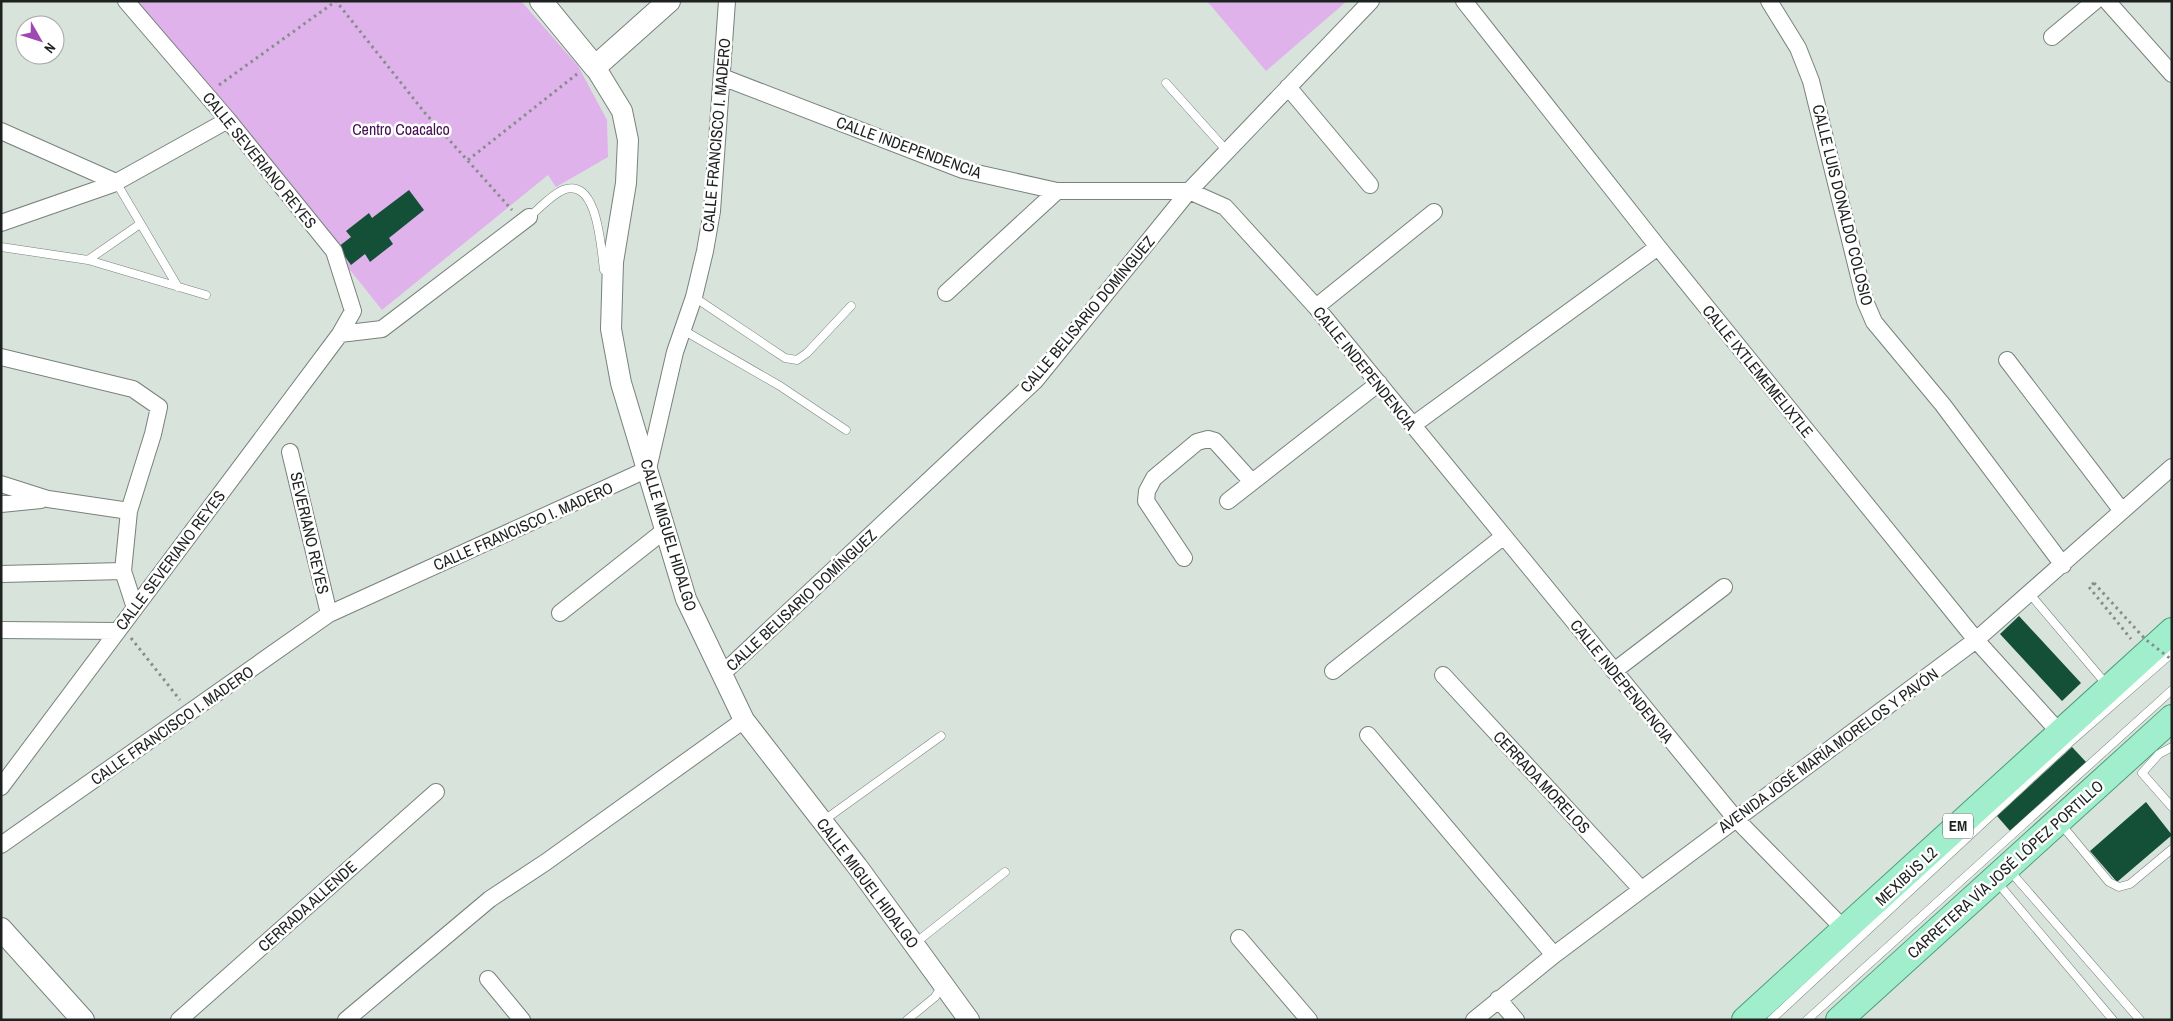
<svg xmlns="http://www.w3.org/2000/svg" width="2173" height="1021" viewBox="0 0 2173 1021" font-family="'Archivo Narrow',sans-serif">
	<rect width="100%" height="100%" fill="#d8e3dc"/>
	<path fill="#dfb2eb" d="M135 1H521L578 66 607 120 608 157 556 187 548 175 382 310Z
		M1207 1H1347L1266 71Z"/>
	<path fill="#145038" d="M409 190 424 210 389 238 393 244 370 262 365 254 351 265 338 247 351 237 346 231 369 213 372 218Z
		M2019 616 2081 683 2062 701 2000 634Z
		M2072 747 2087 763 2011 832 1997 816Z
		M2146 802 2172 835 2117 882 2090 851Z"/>
	<g fill="none" stroke-linecap="round" stroke-linejoin="round">
		<g stroke="#78827c" stroke-width="9">
			<path id="service" d="M1166 83 1227 151
				M116 182 178 287
				M529 217C539 209 551 195 563 190 598 176 601 249 604 270
				M140 224 88 260 206 295
				M1 247 88 260
				M694 297 785 358 797 360 807 353 851 306
				M683 330 780 386 846 430
				M2029 593 2107 685
				M2172 747 2159 754 2142 773 2172 807
				M823 821 941 736
				M2060 823 2109 882 2119 887 2130 884 2172 849
				M2010 871 2140 1020
				M1997 882 2113 1020
				M914 944 1005 872
				M907 1020 935 997 942 986
				M1771 1020 2069 743 2172 653
				M1807 1020 2172 690"/>
		</g>
		<g stroke="#78827c" stroke-width="18">
			<path id="minor" d="M1464 1 1658 247 1976 640 2060 733
				M1769 1 1798 48 1811 81 1865 301 1874 322 1943 405 2063 565
				M2107 1 2172 74
				M2052 37 2095 1
				M722 77 963 170 1057 191H1189L1225 207 1316 307 1735 818 1845 930
				M1288 87 1370 185
				M1 131 116 182
				M1 223 113 184 228 120
				M946 293 1057 191
				M1316 307 1434 212
				M340 334 382 329 529 217
				M1 357 133 389 159 407 153 434 129 511 123 571 135 608
				M2007 360 2122 511
				M1413 425 1658 247
				M290 452 329 614
				M1 484 48 499 129 511
				M1228 501 1379 383
				M1 504 41 500
				M1184 558 1146 501 1147 491 1154 478 1197 442 1208 439 1215 441 1252 482
				M1 574 123 571
				M560 613 665 530
				M1 630 118 631
				M1333 671 1504 536
				M1614 671 1724 587
				M722 674 1035 381 1189 191 1371 1
				M1443 675 1641 889
				M1368 735 1554 955
				M1 787 340 334 353 311 334 251 228 120 126 1
				M1 845 329 614 648 469 675 352 694 297 705 251 712 211 727 1
				M1239 938 1309 1020
				M488 979 522 1020
				M1498 999 1516 1020
				M179 1020 436 792
				M346 1020 490 899 546 862 744 720
				M1474 1020 1554 955 1976 640 2172 467"/>
		</g>
		<g stroke="#78827c" stroke-width="22">
			<path id="tertiary" d="M595 67 622 111 628 140 626 183 613 262 611 329 621 383 686 599 744 720 857 866 969 1020"/>
		</g>
		<g stroke="#78827c" stroke-width="24">
			<path id="secondary" d="M541 1 595 67 669 1
				M1 929 83 1020"/>
		</g>
		<g stroke="#499e79" stroke-width="28">
			<path id="primary" d="M1745 1020 2172 631
				M1839 1020 2172 718"/>
		</g>
		<path stroke="#868e8a" stroke-width="3" stroke-dasharray="2.5 4" stroke-linecap="butt" d="M219 85 336 1 425 113 512 210
			M468 160 577 74
			M2094 583 2089 587 2131 639
			M131 638 180 700"/>
		<use href="#service" stroke="#fff" stroke-width="8"/>
		<use href="#minor" stroke="#fff" stroke-width="16"/>
		<use href="#tertiary" stroke="#fff" stroke-width="20"/>
		<use href="#secondary" stroke="#fff" stroke-width="22"/>
		<use href="#primary" stroke="#a0eecb" stroke-width="26"/>
		<path stroke="#868e8a" stroke-width="3" stroke-dasharray="2.5 4" stroke-linecap="butt" d="M2094 583 2145 639 2172 660"/>
	</g>
	<g text-anchor="middle" stroke-width="5" stroke-linejoin="round" paint-order="stroke">
		<rect fill="#fff" stroke="#616462" stroke-width="1" x="1943" y="813.5" width="30" height="25" rx="4"/>
		<g font-size="15" font-weight="bold" fill="#1d211f">
			<text x="1958" y="831">EM</text>
		</g>
		<g font-size="16" fill="#450d52" stroke="#fff">
			<text x="401" y="135">Centro Coacalco</text>
		</g>
		<g font-size="16" fill="#1d211f" stroke="#fff">
			<text transform="translate(716 135) rotate(-85)" y="6">CALLE FRANCISCO I. MADERO</text>
			<text transform="translate(909 147) rotate(20)" y="6">CALLE INDEPENDENCIA</text>
			<text transform="translate(260 160) rotate(51)" y="6">CALLE SEVERIANO REYES</text>
			<text transform="translate(1843 205) rotate(76)" y="6">CALLE LUIS DONALDO COLOSIO</text>
			<text transform="translate(1087 314) rotate(-50)" y="6">CALLE BELISARIO DOMÍNGUEZ</text>
			<text transform="translate(1365 368) rotate(51)" y="6">CALLE INDEPENDENCIA</text>
			<text transform="translate(1758 371) rotate(51)" y="6">CALLE IXTLEMEMELIXTLE</text>
			<text transform="translate(523 526) rotate(-24)" y="6">CALLE FRANCISCO I. MADERO</text>
			<text transform="translate(310 533) rotate(77)" y="6">SEVERIANO REYES</text>
			<text transform="translate(669 535) rotate(73)" y="6">CALLE MIGUEL HIDALGO</text>
			<text transform="translate(170 560) rotate(-53)" y="6">CALLE SEVERIANO REYES</text>
			<text transform="translate(801 600) rotate(-43)" y="6">CALLE BELISARIO DOMÍNGUEZ</text>
			<text transform="translate(1622 681) rotate(51)" y="6">CALLE INDEPENDENCIA</text>
			<text transform="translate(172 725) rotate(-35)" y="6">CALLE FRANCISCO I. MADERO</text>
			<text transform="translate(1828 750) rotate(-36)" y="6">AVENIDA JOSÉ MARÍA MORELOS Y PAVÓN</text>
			<text transform="translate(1542 782) rotate(47)" y="6">CERRADA MORELOS</text>
			<text transform="translate(2005 869) rotate(-42)" y="6">CARRETERA VÍA JOSÉ LÓPEZ PORTILLO</text>
			<text transform="translate(1906 876) rotate(-43)" y="6">MEXIBÚS L2</text>
			<text transform="translate(868 883) rotate(53)" y="6">CALLE MIGUEL HIDALGO</text>
			<text transform="translate(307 906) rotate(-42)" y="6">CERRADA ALLENDE</text>
		</g>
	</g>
	<rect width="2173" height="1021" fill="none" stroke="#1d211f" stroke-width="5"/>
	<g transform="translate(40 40) rotate(129)"><circle r="24" fill="#ffffff" stroke="#a5a6a5"/>
	<path d="M0-4L9 19L0 12L-9 19Z" fill="#9f48b4"/>
	<text y="-8" font-size="14" font-weight="bold" text-anchor="middle" fill="#1d211f">N</text>
	</g>
</svg>
